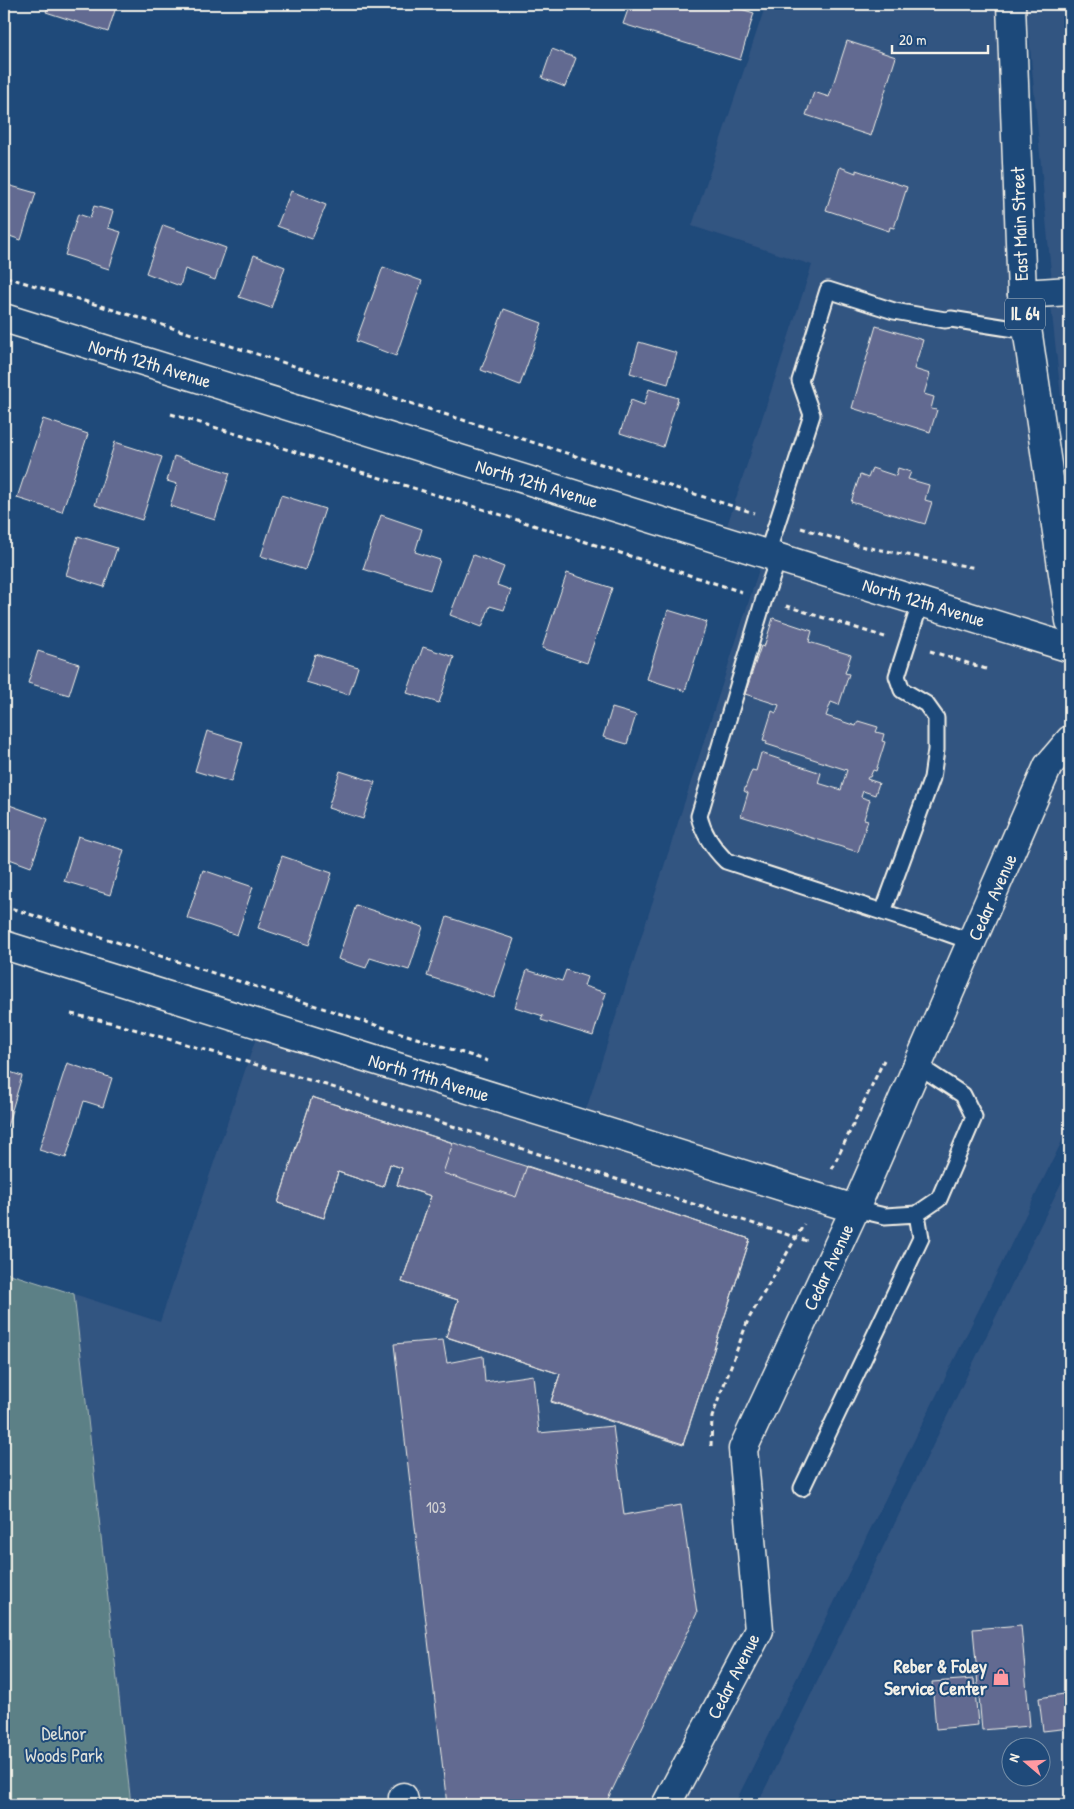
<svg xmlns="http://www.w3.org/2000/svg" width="1074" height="1809" viewBox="0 0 1074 1809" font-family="'Patrick Hand',sans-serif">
	<rect width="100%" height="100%" fill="#1f4a7a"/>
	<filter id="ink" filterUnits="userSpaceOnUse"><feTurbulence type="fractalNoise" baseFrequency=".02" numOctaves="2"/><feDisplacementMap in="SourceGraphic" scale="10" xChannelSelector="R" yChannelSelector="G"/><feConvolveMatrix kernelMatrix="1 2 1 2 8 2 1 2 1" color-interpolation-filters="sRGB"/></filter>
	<g filter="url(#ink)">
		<path fill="#335481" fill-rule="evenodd" d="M766 4H1003L1008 282 1014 337 1064 635 726 529 812 265 692 226Z
			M1026 4H1070V280L1052 283Z
			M1070 302V479L1051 305Z
			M762 560 1068 657 1070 714 1036 770 852 1196 586 1110Z
			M1070 750V1125L734 1805H131L74 1294 160 1322 256 1038 860 1222Z
			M1070 1165V1805H757ZM1012 1746H1042V1776H1012Z"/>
		<path fill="#5c8086" stroke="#a8b8b7" d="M4 1272 74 1294 131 1805H4Z"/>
		<path fill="#626b91" stroke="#f4f1e8" d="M49 4H117L108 32 46 12Z
			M630 4H725L754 13 740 60 623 24Z
			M847 41 896 57 871 136 806 115 814 92 829 97Z
			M552 49 576 58 565 87 542 78Z
			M840 167 856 173V170L907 187 894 228 890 227 889 231 826 210Z
			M4 184 36 193 21 240 4 234Z
			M291 191 326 205 312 239 277 226Z
			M94 206 113 211 108 228 121 232 109 269 65 255 78 214 90 218Z
			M163 225 226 248 215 280 185 269 180 286 146 273Z
			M254 255 285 267 271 308 239 297Z
			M383 267 422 281 396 356 356 341Z
			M504 309 542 323 520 385 481 370Z
			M876 326 923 340 914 369 930 374 924 394 934 397 931 409 937 410 930 432 852 408Z
			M639 342 677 353 668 384 630 373Z
			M649 389 678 398 663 447 620 433 631 400 644 405Z
			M43 419 88 434 62 512 17 498Z
			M115 442 162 457 142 520 95 505Z
			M174 456 230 473 215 520 170 506 177 484 167 481Z
			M872 468 896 476 898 468 911 472 908 479 929 485 925 500 932 502 925 524 851 502 860 475 868 478Z
			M281 495 325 509 305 570 261 556Z
			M381 515 422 529 415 552 440 560 430 590 363 569Z
			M78 536 117 548 104 587 66 575Z
			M473 555 504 567 497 585 511 590 504 610 490 606 482 627 450 615Z
			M567 573 612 588 587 663 542 648Z
			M668 610 707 622 685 691 647 679Z
			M773 618 812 631 809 642 851 655 845 673 849 674 839 705 831 702 826 716 856 726 858 721 878 727 876 732 884 734 882 741 885 742 876 771 873 770 870 777H868L867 779 879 783 875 795 863 791 861 797 870 800 864 819 868 820 858 852 741 816 748 793 744 791 752 770 756 771 761 753 821 773 818 783 841 790 847 770 766 744 767 741 763 740 772 711 776 713 779 705 745 694 761 646 764 647Z
			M423 647 454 657 439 703 407 693Z
			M38 651 79 664 69 695 28 683Z
			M315 654 358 667 349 695 306 682Z
			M612 708 636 715 627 744 603 737Z
			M207 731 243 742 231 782 195 771Z
			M340 771 375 782 363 819 328 808Z
			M4 803 48 819 31 867 4 857Z
			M78 836 124 850 110 895 64 881Z
			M282 856 332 873 309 945 258 928Z
			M203 870 253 887 237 935 187 918Z
			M356 905 423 927 409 970 370 958 366 968 338 959Z
			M447 917 514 939 494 998 427 976Z
			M527 970 562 981 566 970 587 977 584 986 606 993 593 1036 541 1020 543 1016 515 1007Z
			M67 1063 112 1078 103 1107 84 1101 66 1158 39 1150Z
			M4 1070 22 1076 7 1127 4 1126Z
			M312 1097 453 1143 443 1173 516 1197 527 1166 750 1239 683 1445 551 1402 560 1374 446 1337 458 1300 402 1282 431 1196 397 1185 402 1168 390 1164 383 1187 338 1172 324 1218 278 1203Z
			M312 1097 750 1239 683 1444 551 1401 560 1374 447 1337 458 1300 402 1282 431 1196 397 1185 402 1168 390 1164 383 1187 338 1172 324 1218 278 1203Z
			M443 1340 447 1363 483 1356 485 1382 533 1375 539 1433 613 1426 624 1515 681 1505 697 1613 605 1805H447L394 1344Z
			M1021 1625 1030 1726 982 1730 973 1629Z
			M974 1679 978 1725 936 1729 932 1682Z
			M1070 1693V1728L1043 1731 1039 1698Z"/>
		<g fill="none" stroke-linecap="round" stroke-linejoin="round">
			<g stroke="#f4f1e8" stroke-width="19">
				<path id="service" d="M767 554 812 415 800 381 828 290 894 311 945 320 951 319 1027 331
					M779 557 764 599 699 816C703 834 713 848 726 861L944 932 972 942
					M883 912 932 778 936 750V718L926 704 902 690 897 676 921 601
					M855 1209 885 1216 917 1214 939 1199 974 1117 963 1095 919 1066
					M802 1488 921 1238 917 1214"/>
			</g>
			<g stroke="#f4f1e8" stroke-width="31">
				<path id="minor" d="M1022 294 1070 291
					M4 318 1070 648
					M4 945 855 1209
					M403 1797 405 1805
					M666 1805 759 1630 743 1449 855 1209 1048 766 1070 740"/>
			</g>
			<g stroke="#f4f1e8" stroke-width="31">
				<path id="primary" d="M1011 4 1022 294 1070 621"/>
			</g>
			<path stroke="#f4f1e8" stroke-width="3" stroke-dasharray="5 4" stroke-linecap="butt" d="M4 11 8 4
				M6 277 244 350 754 513
				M171 414 505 516 742 592
				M801 528 860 546 976 568
				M786 606 885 637
				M930 651 986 669
				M4 906 488 1061
				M71 1014 113 1023 326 1085 807 1241
				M832 1169 884 1060
				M711 1446 712 1417 748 1320 804 1224"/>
			<use href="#service" stroke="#1f4a7a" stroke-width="15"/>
			<use href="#minor" stroke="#1f4a7a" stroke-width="28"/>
			<use href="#primary" stroke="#1f4a7a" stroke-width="28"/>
		</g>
	</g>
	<defs>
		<g id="shop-bare" transform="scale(1.35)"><path d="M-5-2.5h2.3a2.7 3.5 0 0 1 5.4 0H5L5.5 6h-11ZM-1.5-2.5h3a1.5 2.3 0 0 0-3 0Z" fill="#ff9aa2" stroke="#1f4a7a" stroke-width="2.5" paint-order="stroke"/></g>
	</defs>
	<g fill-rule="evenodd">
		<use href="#shop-bare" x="1001" y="1677"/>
	</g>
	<g text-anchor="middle" stroke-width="4" stroke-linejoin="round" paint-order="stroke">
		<g font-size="16" fill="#d0d0d2">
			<text x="436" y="1513">103</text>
		</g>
		<rect fill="#1f4a7a" stroke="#b4bfc7" stroke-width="1" x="1005" y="298.5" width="40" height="31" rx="4"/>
		<g font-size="18" font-weight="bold" fill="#f4f1e8">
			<text x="1025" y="320">IL 64</text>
		</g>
		<g font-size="19" fill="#f4f1e8" stroke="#1f4a7a">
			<text transform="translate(1019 224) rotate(-92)" y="7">East Main Street</text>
			<text transform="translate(150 363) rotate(17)" y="7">North 12th Avenue</text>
			<text transform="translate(537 483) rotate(17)" y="7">North 12th Avenue</text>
			<text transform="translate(924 602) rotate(17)" y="7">North 12th Avenue</text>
			<text transform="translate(992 897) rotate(-66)" y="7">Cedar Avenue</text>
			<text transform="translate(429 1077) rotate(17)" y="7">North 11th Avenue</text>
			<text transform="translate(828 1267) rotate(-65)" y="7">Cedar Avenue</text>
			<text transform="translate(733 1676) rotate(-63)" y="7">Cedar Avenue</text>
		</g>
		<g font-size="19" font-weight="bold" fill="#f4f1e8" stroke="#1f4a7a" text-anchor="end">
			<text x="987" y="1673">Reber &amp; Foley<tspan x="987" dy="22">Service Center</tspan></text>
		</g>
		<g font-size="19" fill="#dde0d9" stroke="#1f4a7a">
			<text x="64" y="1740">Delnor<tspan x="64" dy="22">Woods Park</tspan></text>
		</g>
	</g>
	<rect width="1074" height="1809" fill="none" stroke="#1f4a7a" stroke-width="20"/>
	<rect x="10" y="10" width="1054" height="1789" fill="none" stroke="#f4f1e8" stroke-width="2" filter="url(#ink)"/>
	<g transform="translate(1026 1762) rotate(289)"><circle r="24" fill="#1f4a7a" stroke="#748da6"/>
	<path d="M0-4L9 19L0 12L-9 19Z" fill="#ff9aa2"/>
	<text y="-8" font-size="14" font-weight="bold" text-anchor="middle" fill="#f4f1e8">N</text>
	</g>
	<path d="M892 45v8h96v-8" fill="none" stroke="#f4f1e8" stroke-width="2.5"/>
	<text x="899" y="45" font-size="15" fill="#f4f1e8" stroke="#1f4a7a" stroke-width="4" paint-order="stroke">20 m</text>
</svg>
